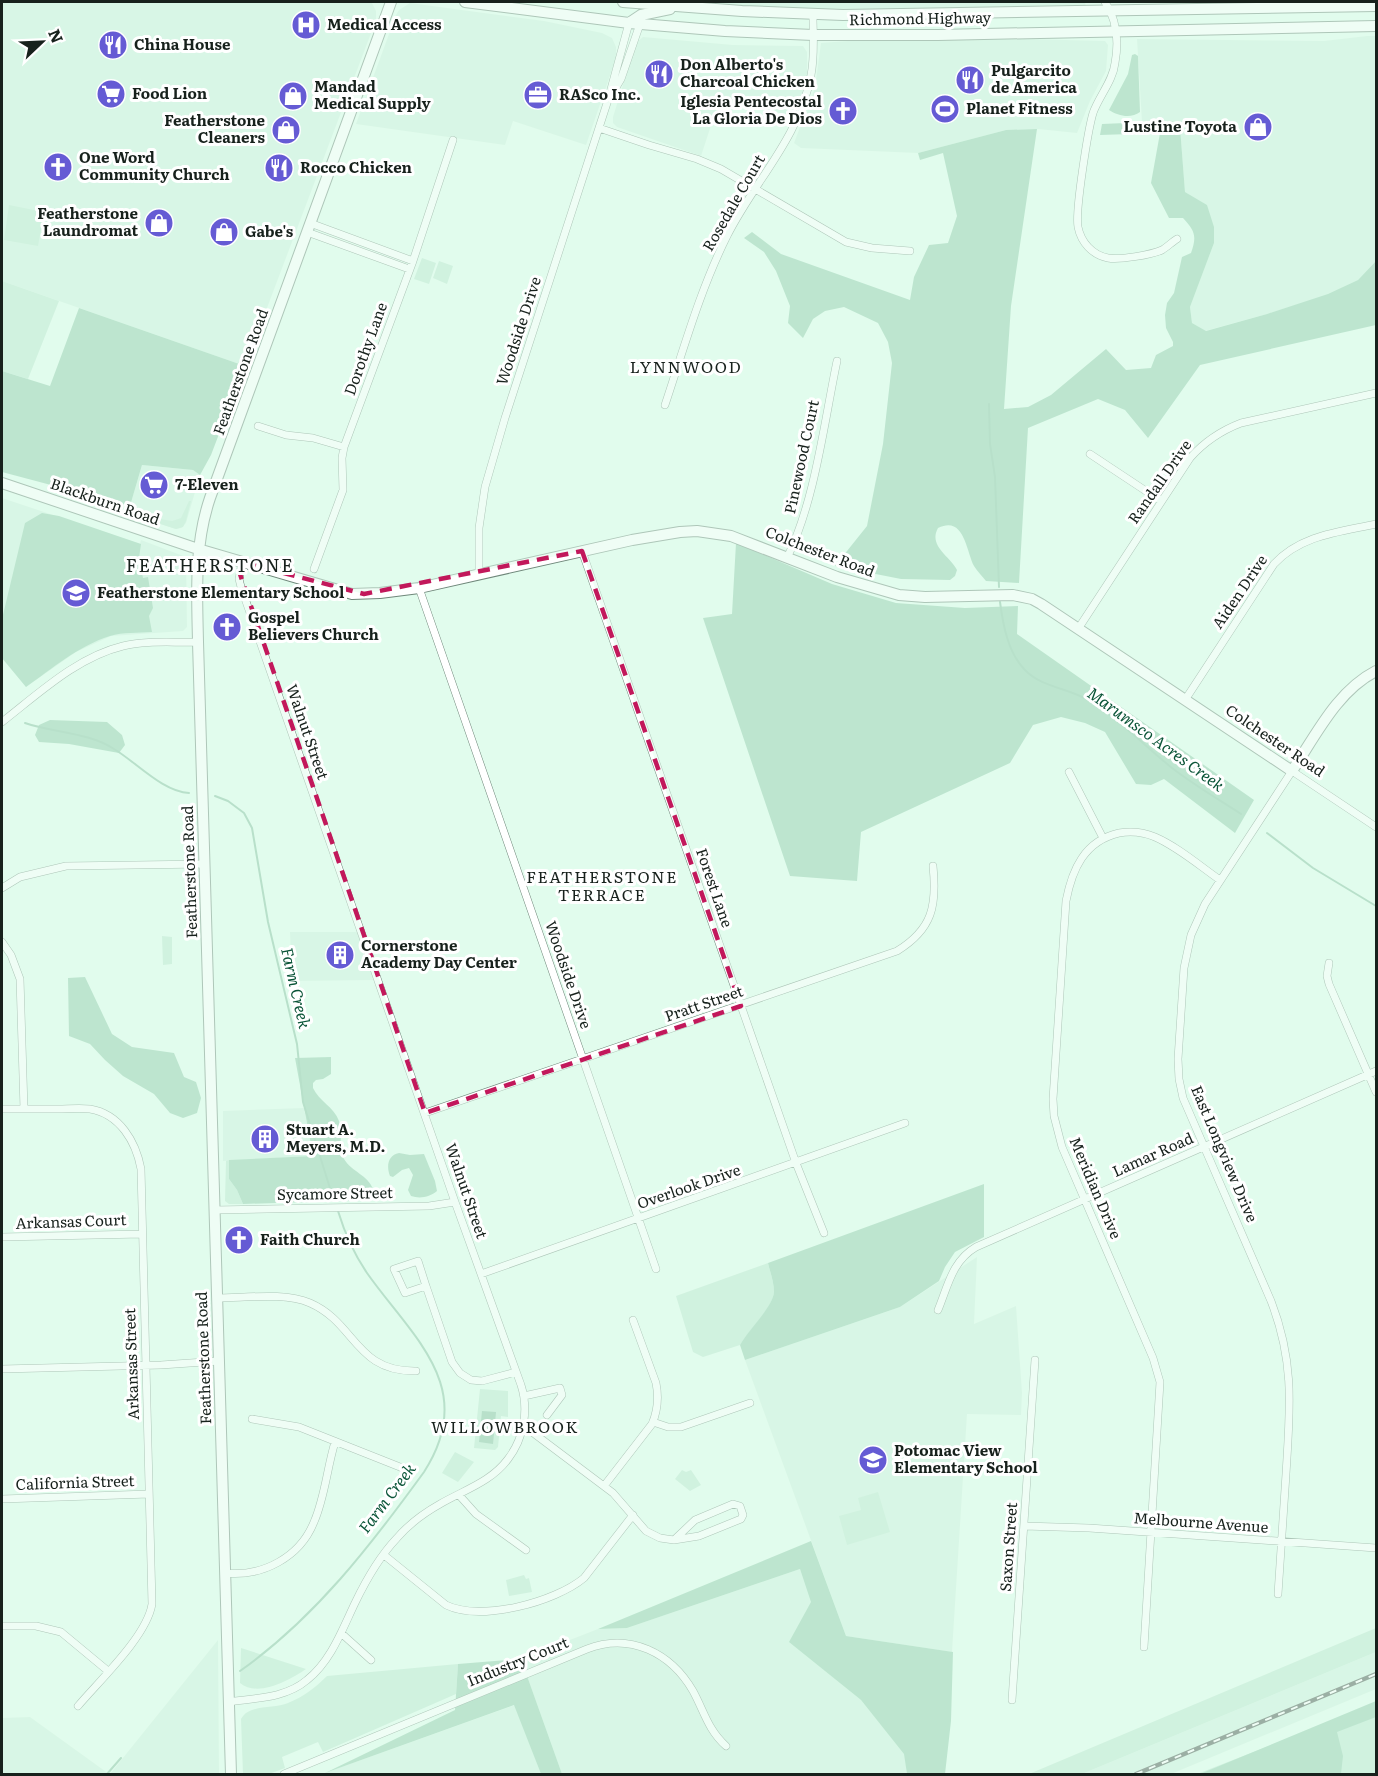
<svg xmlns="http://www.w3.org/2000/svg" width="1378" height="1776" viewBox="0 0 1378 1776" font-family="Literata,serif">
	<rect width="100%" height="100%" fill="#e1fced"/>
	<path fill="#cdf0dd" d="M2 2 372 3 376 11V20L245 366 2 281Z
		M640 2H1085L1086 7 1061 5 793 12Z
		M410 3 544 21 602 33 612 38 616 47V58L586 145 513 121 505 145 356 124 396 15 399 10Z
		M914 36 1105 41 1108 45 1106 71 1090 101 1077 133 1038 129 1006 130 918 153 801 148 794 143 815 88 821 43Z
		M1367 36H1376V261L1358 280 1328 295 1267 314 1205 331 1192 323 1190 307 1214 243 1206 205 1185 192 1180 127 1172 121 1142 122 1137 39 1324 41Z
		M643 37 733 45 803 46 807 52V81L791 120 757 100 719 101 701 156 617 127 613 123V117L635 46 638 41Z
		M142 465 193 470 200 475 186 523 181 528 176 529 128 513Z
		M2 498 140 544 141 540 186 557 187 627 183 631 111 636 76 652 26 687 2 658Z
		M290 932H357L374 980 292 981Z
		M304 1108 313 1156 223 1161V1111Z
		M977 1257 974 1324 1016 1306 1022 1393 1021 1415 967 1414 952 1652 846 1636 745 1360 900 1307Z
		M800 1569 812 1602 790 1642 861 1700 905 1754 907 1774H562L521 1659 598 1629 627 1628Z
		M218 1640 219 1774H110Z
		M1376 1652V1689L1171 1774H1082Z
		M515 1705 541 1774H322Z
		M30 1717 109 1774H2V1718Z"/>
	<path fill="#bbe6cf" d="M9 205 44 212 38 246 4 240Z
		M422 258 436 263 429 284 414 279Z
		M439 261 453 266 447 284 433 278Z
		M2 281 59 301 28 379 2 371Z
		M189 501H191L186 521 183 527 176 529 157 523 160 519 172 521 181 518Z
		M162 936 172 937V964L163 965Z
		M229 1160V1179L237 1190 243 1204H229L225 1201 226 1161Z
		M768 1263C770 1272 774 1282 774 1292 773 1308 749 1330 740 1345L703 1357 693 1352 676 1296Z
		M480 1389 508 1391V1417L501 1416 498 1447 495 1450 474 1448Z
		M455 1452 474 1462 458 1482 442 1473Z
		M682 1470 686 1472 691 1470 701 1485 690 1491 675 1479Z
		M878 1492 890 1532 847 1545 839 1516 861 1510 858 1498Z
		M524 1575 526 1579 529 1578 532 1592 509 1596 506 1580Z
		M1376 1628V1652L1082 1774H1029Z
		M241 1648 306 1669C290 1680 258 1698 240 1683Z
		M458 1664 456 1694 323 1752 318 1742 282 1757 285 1768 269 1774H243L241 1719C249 1704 274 1709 288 1703 303 1697 315 1688 327 1676Z
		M1376 1704V1774H1197Z"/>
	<path fill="#90cbac" d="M1135 54 1138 56 1140 112C1131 119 1118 116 1109 110L1128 74 1132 55Z
		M1172 121 1180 127 1185 192 1207 205 1214 227V243L1190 307 1192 323 1206 331 1267 314 1328 294 1358 280 1376 261V325L1200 365 1148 438 1125 410 1098 399 1028 428 1019 583 986 581C982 576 977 571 974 566 966 550 964 515 938 528 928 546 950 556 957 570L955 576 950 580 901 579 835 566 867 526 883 444 892 363 888 342 878 323 844 307 825 311 813 319 803 338 788 323 790 306 776 271 764 252 744 238 752 232 781 254 910 300 914 277 929 245 948 243 957 216 943 153 920 160 918 153 1006 130 1037 129 1011 306 1004 409 1028 407 1051 395 1106 349 1126 370 1151 368 1156 355 1173 346V342L1166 328 1165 315 1167 303 1174 293 1182 257 1191 253C1197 236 1195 231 1183 218H1169L1151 183 1160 133 1100 135 1102 124Z
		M79 308 245 366 211 455 200 475 193 470 142 465 130 506 2 472V371L50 386Z
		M42 513 59 516 141 544 139 558 143 578 148 577 153 608 149 616 152 632C138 633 123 632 110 636 78 646 52 669 26 687L2 658V619L25 523Z
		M736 543 832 584 896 603 965 608 1018 606 1017 634 1254 800 1235 833 1164 779 1151 785 1136 784 1105 732 1085 723 1061 717 1033 725 1010 763 861 832 857 881 790 876 703 618 732 614Z
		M50 720 107 722 122 735 125 745 119 753 69 744 39 742 35 735 39 725Z
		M85 977 112 1034 132 1047 174 1053 184 1077 196 1082 201 1098 197 1113 183 1118 170 1113 154 1094 123 1076 105 1060 90 1044 69 1036 68 978Z
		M331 1057V1074L323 1079 316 1080 313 1083V1088C319 1101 334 1107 339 1121 344 1133 337 1148 344 1159 352 1172 368 1175 373 1189L372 1194 368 1200 243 1204 237 1190 229 1179V1160L313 1156 295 1058Z
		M399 1153 410 1155 424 1154 435 1181 437 1191C430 1197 420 1199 411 1196L408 1190 413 1175 409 1168 402 1170 393 1177 390 1176C386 1166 388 1155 399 1153Z
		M984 1184V1237L955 1252 945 1267 939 1281 900 1307 745 1360 740 1345C748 1330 773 1307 774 1292 774 1282 770 1272 768 1263Z
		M811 1541 846 1636 953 1652 951 1721 945 1774H907L904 1754 861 1700 789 1642 811 1602 800 1569 627 1628 598 1629Z
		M521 1659 562 1774H541L514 1705 325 1773 455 1710 458 1664Z
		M1376 1701V1717L1337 1732 1343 1756 1341 1774H1200Z"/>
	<path fill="#85bfa1" d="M482 1411 496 1412 493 1444 479 1442Z"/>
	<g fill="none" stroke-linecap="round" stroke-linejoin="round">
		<path stroke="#85bfa1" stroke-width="2" d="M989 404 990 444 995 477 999 587
			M1000 602C1003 625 1008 653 1025 670 1042 688 1070 688 1090 701 1120 720 1145 746 1172 768 1194 785 1218 799 1241 814
			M25 723C54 733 88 732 114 749 136 762 163 792 189 793
			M215 796 228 801 244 813 252 828 268 922 297 1044 303 1102 334 1201
			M1267 833 1313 868 1376 906
			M240 1671C315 1618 371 1545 424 1472 479 1387 412 1337 367 1273 354 1254 345 1234 338 1211
			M107 1774 121 1758"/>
		<g stroke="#6f877a" stroke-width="8">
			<path id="street" d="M1105 2C1117 20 1119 41 1115 63 1113 81 1099 96 1093 113 1088 130 1075 211 1078 227 1081 242 1092 255 1108 258 1119 260 1151 255 1162 250 1167 247 1172 242 1177 239
				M611 96 621 79 640 24
				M599 128 649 145 697 159 721 169 846 242 872 248 910 251
				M310 223 413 261
				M307 232 409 269
				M665 405C684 348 700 290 727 236 755 180 799 139 811 75 815 55 813 34 813 15
				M258 426 286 435 313 438 344 447
				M1090 454 1161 501
				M582 551 796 1163 824 1233
				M787 558C815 501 824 423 837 361
				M314 569 343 490 342 458 344 447 413 261 453 140
				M479 574V528L485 487 505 418 608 100 629 23
				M419 588 656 1269
				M1078 629 1190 458C1205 441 1220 431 1241 423L1376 393
				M1185 700 1274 564C1301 535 1339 532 1376 524
				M2 722C38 694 77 657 123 646 147 640 174 643 198 642
				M1069 772 1103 838
				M2 888 20 877 66 866 205 864
				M2 942 11 955 20 979 24 1109
				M1329 963 1327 976 1329 984 1376 1092
				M2 1109C20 1109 39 1109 58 1109 68 1109 80 1108 90 1109 120 1114 136 1142 141 1169L152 1604C147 1636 100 1680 78 1706
				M425 1113 897 951C933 929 937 905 933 866
				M215 1210 429 1206 455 1202
				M2 1237 142 1234
				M418 1261 426 1286 405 1293 394 1269Z
				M481 1274 905 1123
				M426 1286 452 1362 460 1373 471 1380 482 1381 516 1372
				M217 1298C245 1298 285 1292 310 1303 356 1323 355 1372 416 1371
				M938 1310C948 1286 952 1261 976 1247L1376 1071
				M2 1369 161 1365 219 1361
				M524 1396 560 1388 562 1395 547 1415
				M252 1419 299 1427 405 1469
				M653 1422 668 1427H681L750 1403
				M524 1426 613 1493 646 1531 660 1538 674 1540
				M604 1486 652 1424C658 1410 659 1398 656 1383L633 1320
				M459 1495 476 1514 526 1550
				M2 1499 149 1494
				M733 1504 740 1506 743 1515 741 1519 699 1536 674 1540 695 1520Z
				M1024 1526 1089 1528 1376 1548
				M384 1555 446 1605C481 1622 555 1602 584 1578L633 1515
				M225 1573C263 1577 300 1557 314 1522 325 1497 327 1468 335 1442
				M1278 1594C1281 1554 1283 1514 1286 1474 1290 1409 1295 1363 1271 1301L1183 1098 1179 1079 1178 1059 1184 968 1191 935 1205 904 1292 771 1376 827
				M2 1626H36L61 1632 108 1671
				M341 1633 371 1660
				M1144 1647 1160 1382 1153 1358 1062 1147 1054 1116 1053 1099 1066 901C1072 870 1084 841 1119 833 1131 831 1143 832 1155 837 1178 847 1200 866 1220 880
				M1012 1700 1035 1360
				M229 1702C256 1698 286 1698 307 1680 331 1661 342 1630 355 1603 366 1580 380 1556 397 1538 409 1524 424 1513 440 1504 464 1490 491 1482 508 1459 524 1438 529 1410 521 1385L455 1202 241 587 239 579 242 562
				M284 1774 587 1649C630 1632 671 1653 693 1691 704 1711 708 1730 726 1746"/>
		</g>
		<g stroke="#6f877a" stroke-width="12">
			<path id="secondary" d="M2 483 198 549 352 594 380 593 419 588 632 540 680 532 697 531 731 536 837 577 899 595 925 597 1013 595 1032 599 1041 604 1292 771C1316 735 1337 691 1376 671
				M231 1774 198 642C197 593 194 545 210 498L391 2"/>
		</g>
		<g stroke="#6f877a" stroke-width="12">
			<path id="primary" d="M465 2 629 23 725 31 813 35H938L1376 26
				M623 2 742 11 843 15 1376 6
				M629 23 641 15 670 9"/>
		</g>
		<use href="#street" stroke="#fff" stroke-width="7"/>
		<use href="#secondary" stroke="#fff" stroke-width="10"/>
		<use href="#primary" stroke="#fff" stroke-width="10"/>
		<g stroke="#45534c" stroke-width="4.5">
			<path id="rail" d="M1136 1774 1376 1674"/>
		</g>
		<use href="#rail" stroke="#fff" stroke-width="2" stroke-dasharray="7" stroke-linecap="butt"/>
	</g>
	<path d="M0 0H1378V1776H0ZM582 551 741 1006 425 1113 240 574 242 562 364 594Z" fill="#e1fced" fill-opacity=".55" fill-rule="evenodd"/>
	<path fill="none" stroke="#c2185b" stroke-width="4.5" stroke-dasharray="12 8" stroke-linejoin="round" d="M582 551 741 1006 425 1113 240 574 242 562 364 594Z"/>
	<defs>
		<g id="hospital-disc" transform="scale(1.5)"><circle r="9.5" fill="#655bd4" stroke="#fff"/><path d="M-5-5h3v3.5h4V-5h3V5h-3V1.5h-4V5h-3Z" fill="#fff"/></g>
		<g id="restaurant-disc" transform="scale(1.5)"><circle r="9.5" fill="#655bd4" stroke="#fff"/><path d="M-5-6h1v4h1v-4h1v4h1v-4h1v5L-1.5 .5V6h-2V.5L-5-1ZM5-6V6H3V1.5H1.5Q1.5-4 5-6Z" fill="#fff"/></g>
		<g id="supermarket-disc" transform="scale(1.5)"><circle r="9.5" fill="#655bd4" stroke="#fff"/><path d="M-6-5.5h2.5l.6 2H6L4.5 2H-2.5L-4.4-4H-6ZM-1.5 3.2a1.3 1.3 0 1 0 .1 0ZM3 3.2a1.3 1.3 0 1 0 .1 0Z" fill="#fff"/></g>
		<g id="office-disc" transform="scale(1.5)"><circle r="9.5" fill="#655bd4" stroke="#fff"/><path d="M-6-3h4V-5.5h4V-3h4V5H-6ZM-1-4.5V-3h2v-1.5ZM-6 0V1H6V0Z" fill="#fff"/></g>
		<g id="shop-disc" transform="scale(1.5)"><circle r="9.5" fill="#655bd4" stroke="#fff"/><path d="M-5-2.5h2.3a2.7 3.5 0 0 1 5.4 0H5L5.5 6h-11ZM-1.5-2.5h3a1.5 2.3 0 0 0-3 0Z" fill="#fff"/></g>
		<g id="stadium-disc" transform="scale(1.5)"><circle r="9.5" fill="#655bd4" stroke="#fff"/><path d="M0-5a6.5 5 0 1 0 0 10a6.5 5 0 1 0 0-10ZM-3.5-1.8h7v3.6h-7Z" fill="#fff"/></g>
		<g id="church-disc" transform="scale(1.5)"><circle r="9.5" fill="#655bd4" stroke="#fff"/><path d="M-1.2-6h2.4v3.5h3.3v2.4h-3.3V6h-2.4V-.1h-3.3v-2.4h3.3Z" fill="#fff"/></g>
		<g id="school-disc" transform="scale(1.5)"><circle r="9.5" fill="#655bd4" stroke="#fff"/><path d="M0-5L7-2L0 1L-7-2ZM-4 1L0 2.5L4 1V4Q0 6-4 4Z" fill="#fff"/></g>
		<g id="building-disc" transform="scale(1.5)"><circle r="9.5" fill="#655bd4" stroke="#fff"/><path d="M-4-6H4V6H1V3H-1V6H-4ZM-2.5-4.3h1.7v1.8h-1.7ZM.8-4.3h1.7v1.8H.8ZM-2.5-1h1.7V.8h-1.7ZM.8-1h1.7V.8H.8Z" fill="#fff"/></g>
	</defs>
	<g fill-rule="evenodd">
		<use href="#hospital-disc" x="306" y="25"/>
		<use href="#restaurant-disc" x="113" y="45"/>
		<use href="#restaurant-disc" x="659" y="74"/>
		<use href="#restaurant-disc" x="970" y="80"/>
		<use href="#supermarket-disc" x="111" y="94"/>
		<use href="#office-disc" x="538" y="95"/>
		<use href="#shop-disc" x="293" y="96"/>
		<use href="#stadium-disc" x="945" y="109"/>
		<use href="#church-disc" x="843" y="111"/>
		<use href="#shop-disc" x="1258" y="127"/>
		<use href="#shop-disc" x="286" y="130"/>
		<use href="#church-disc" x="58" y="167"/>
		<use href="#restaurant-disc" x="279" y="168"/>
		<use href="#shop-disc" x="159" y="223"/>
		<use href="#shop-disc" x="224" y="232"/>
		<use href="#supermarket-disc" x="154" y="485"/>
		<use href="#school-disc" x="76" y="593"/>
		<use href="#church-disc" x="227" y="627"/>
		<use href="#building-disc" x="340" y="955"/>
		<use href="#building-disc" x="265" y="1139"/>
		<use href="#church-disc" x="239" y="1240"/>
		<use href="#school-disc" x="873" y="1460"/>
	</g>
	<g text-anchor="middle" stroke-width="6" stroke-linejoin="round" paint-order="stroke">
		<g font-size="15" fill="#17211c" stroke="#fff">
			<text transform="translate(920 19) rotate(-1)" y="5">Richmond Highway</text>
			<text transform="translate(734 203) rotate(-60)" y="5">Rosedale Court</text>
			<text transform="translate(519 331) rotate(-72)" y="5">Woodside Drive</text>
			<text transform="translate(366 349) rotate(-70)" y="5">Dorothy Lane</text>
			<text transform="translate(241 372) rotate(-70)" y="5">Featherstone Road</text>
			<text transform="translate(802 457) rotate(-78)" y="5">Pinewood Court</text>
			<text transform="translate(1160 482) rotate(-55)" y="5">Randall Drive</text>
			<text transform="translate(105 502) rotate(19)" y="5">Blackburn Road</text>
			<text transform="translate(820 552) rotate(21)" y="5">Colchester Road</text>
			<text transform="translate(1240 592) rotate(-56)" y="5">Aiden Drive</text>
			<text transform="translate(307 732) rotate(71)" y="5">Walnut Street</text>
			<text transform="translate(1275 741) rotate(34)" y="5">Colchester Road</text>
			<text transform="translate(190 872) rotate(-92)" y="5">Featherstone Road</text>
			<text transform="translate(714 888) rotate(71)" y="5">Forest Lane</text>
			<text transform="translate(568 975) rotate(71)" y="5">Woodside Drive</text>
			<text transform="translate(704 1004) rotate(-19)" y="5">Pratt Street</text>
			<text transform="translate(1224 1154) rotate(67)" y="5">East Longview Drive</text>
			<text transform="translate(1153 1155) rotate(-24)" y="5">Lamar Road</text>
			<text transform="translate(689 1187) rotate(-19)" y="5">Overlook Drive</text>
			<text transform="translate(1095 1188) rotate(67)" y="5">Meridian Drive</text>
			<text transform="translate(466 1191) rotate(71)" y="5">Walnut Street</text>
			<text transform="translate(335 1194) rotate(-1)" y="5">Sycamore Street</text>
			<text transform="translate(71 1222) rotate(-2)" y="5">Arkansas Court</text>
			<text transform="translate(204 1358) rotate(-92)" y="5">Featherstone Road</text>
			<text transform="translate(132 1364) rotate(-92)" y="5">Arkansas Street</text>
			<text transform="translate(75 1483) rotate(-2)" y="5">California Street</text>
			<text transform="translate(1201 1523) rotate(4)" y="5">Melbourne Avenue</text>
			<text transform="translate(1009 1547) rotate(-86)" y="5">Saxon Street</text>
			<text transform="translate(518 1662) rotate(-22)" y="5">Industry Court</text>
		</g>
		<g font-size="15" font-weight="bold" fill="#17211c" stroke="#fff" text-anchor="start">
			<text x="327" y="30">Medical Access</text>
			<text x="134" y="50">China House</text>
			<text x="680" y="70">Don Alberto's<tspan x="680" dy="17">Charcoal Chicken</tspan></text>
			<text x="991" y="76">Pulgarcito<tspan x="991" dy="17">de America</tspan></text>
			<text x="314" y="92">Mandad<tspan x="314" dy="17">Medical Supply</tspan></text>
			<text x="132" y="99">Food Lion</text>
			<text x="559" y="100">RASco Inc.</text>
			<text x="822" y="107" text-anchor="end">Iglesia Pentecostal<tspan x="822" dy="17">La Gloria De Dios</tspan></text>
			<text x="966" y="114">Planet Fitness</text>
			<text x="265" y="126" text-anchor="end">Featherstone<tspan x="265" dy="17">Cleaners</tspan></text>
			<text x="1237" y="132" text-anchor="end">Lustine Toyota</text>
			<text x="79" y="163">One Word<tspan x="79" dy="17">Community Church</tspan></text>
			<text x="300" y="173">Rocco Chicken</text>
			<text x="138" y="219" text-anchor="end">Featherstone<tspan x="138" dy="17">Laundromat</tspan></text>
			<text x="245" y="237">Gabe's</text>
			<text x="175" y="490">7-Eleven</text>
			<text x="97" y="598">Featherstone Elementary School</text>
			<text x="248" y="623">Gospel<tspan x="248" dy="17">Believers Church</tspan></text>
			<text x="361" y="951">Cornerstone<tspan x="361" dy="17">Academy Day Center</tspan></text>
			<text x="286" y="1135">Stuart A.<tspan x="286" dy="17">Meyers, M.D.</tspan></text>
			<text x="260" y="1245">Faith Church</text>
			<text x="894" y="1456">Potomac View<tspan x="894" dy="17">Elementary School</tspan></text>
		</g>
		<g font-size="16" letter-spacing="1.5" fill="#17211c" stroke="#fff">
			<text x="686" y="373">LYNNWOOD</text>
			<text x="602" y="883">FEATHERSTONE<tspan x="602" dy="18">TERRACE</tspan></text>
			<text x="505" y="1433">WILLOWBROOK</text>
		</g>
		<g font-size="16" font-style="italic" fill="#0b5538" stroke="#fff">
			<text transform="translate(1156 739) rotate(36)" y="6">Marumsco Acres Creek</text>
			<text transform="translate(296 988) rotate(77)" y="6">Farm Creek</text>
			<text transform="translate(387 1498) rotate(-53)" y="6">Farm Creek</text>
		</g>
		<g font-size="18" letter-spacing="1.5" fill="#17211c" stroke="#fff">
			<text x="210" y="572">FEATHERSTONE</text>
		</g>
	</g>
	<rect width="1378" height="1776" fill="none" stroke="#17211c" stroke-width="6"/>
	<g transform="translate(42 42) rotate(67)" stroke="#ffffff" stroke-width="4.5" paint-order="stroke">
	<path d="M0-4.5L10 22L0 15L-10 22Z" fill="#17211c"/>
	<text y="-9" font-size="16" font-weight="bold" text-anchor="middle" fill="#17211c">N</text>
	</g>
</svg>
